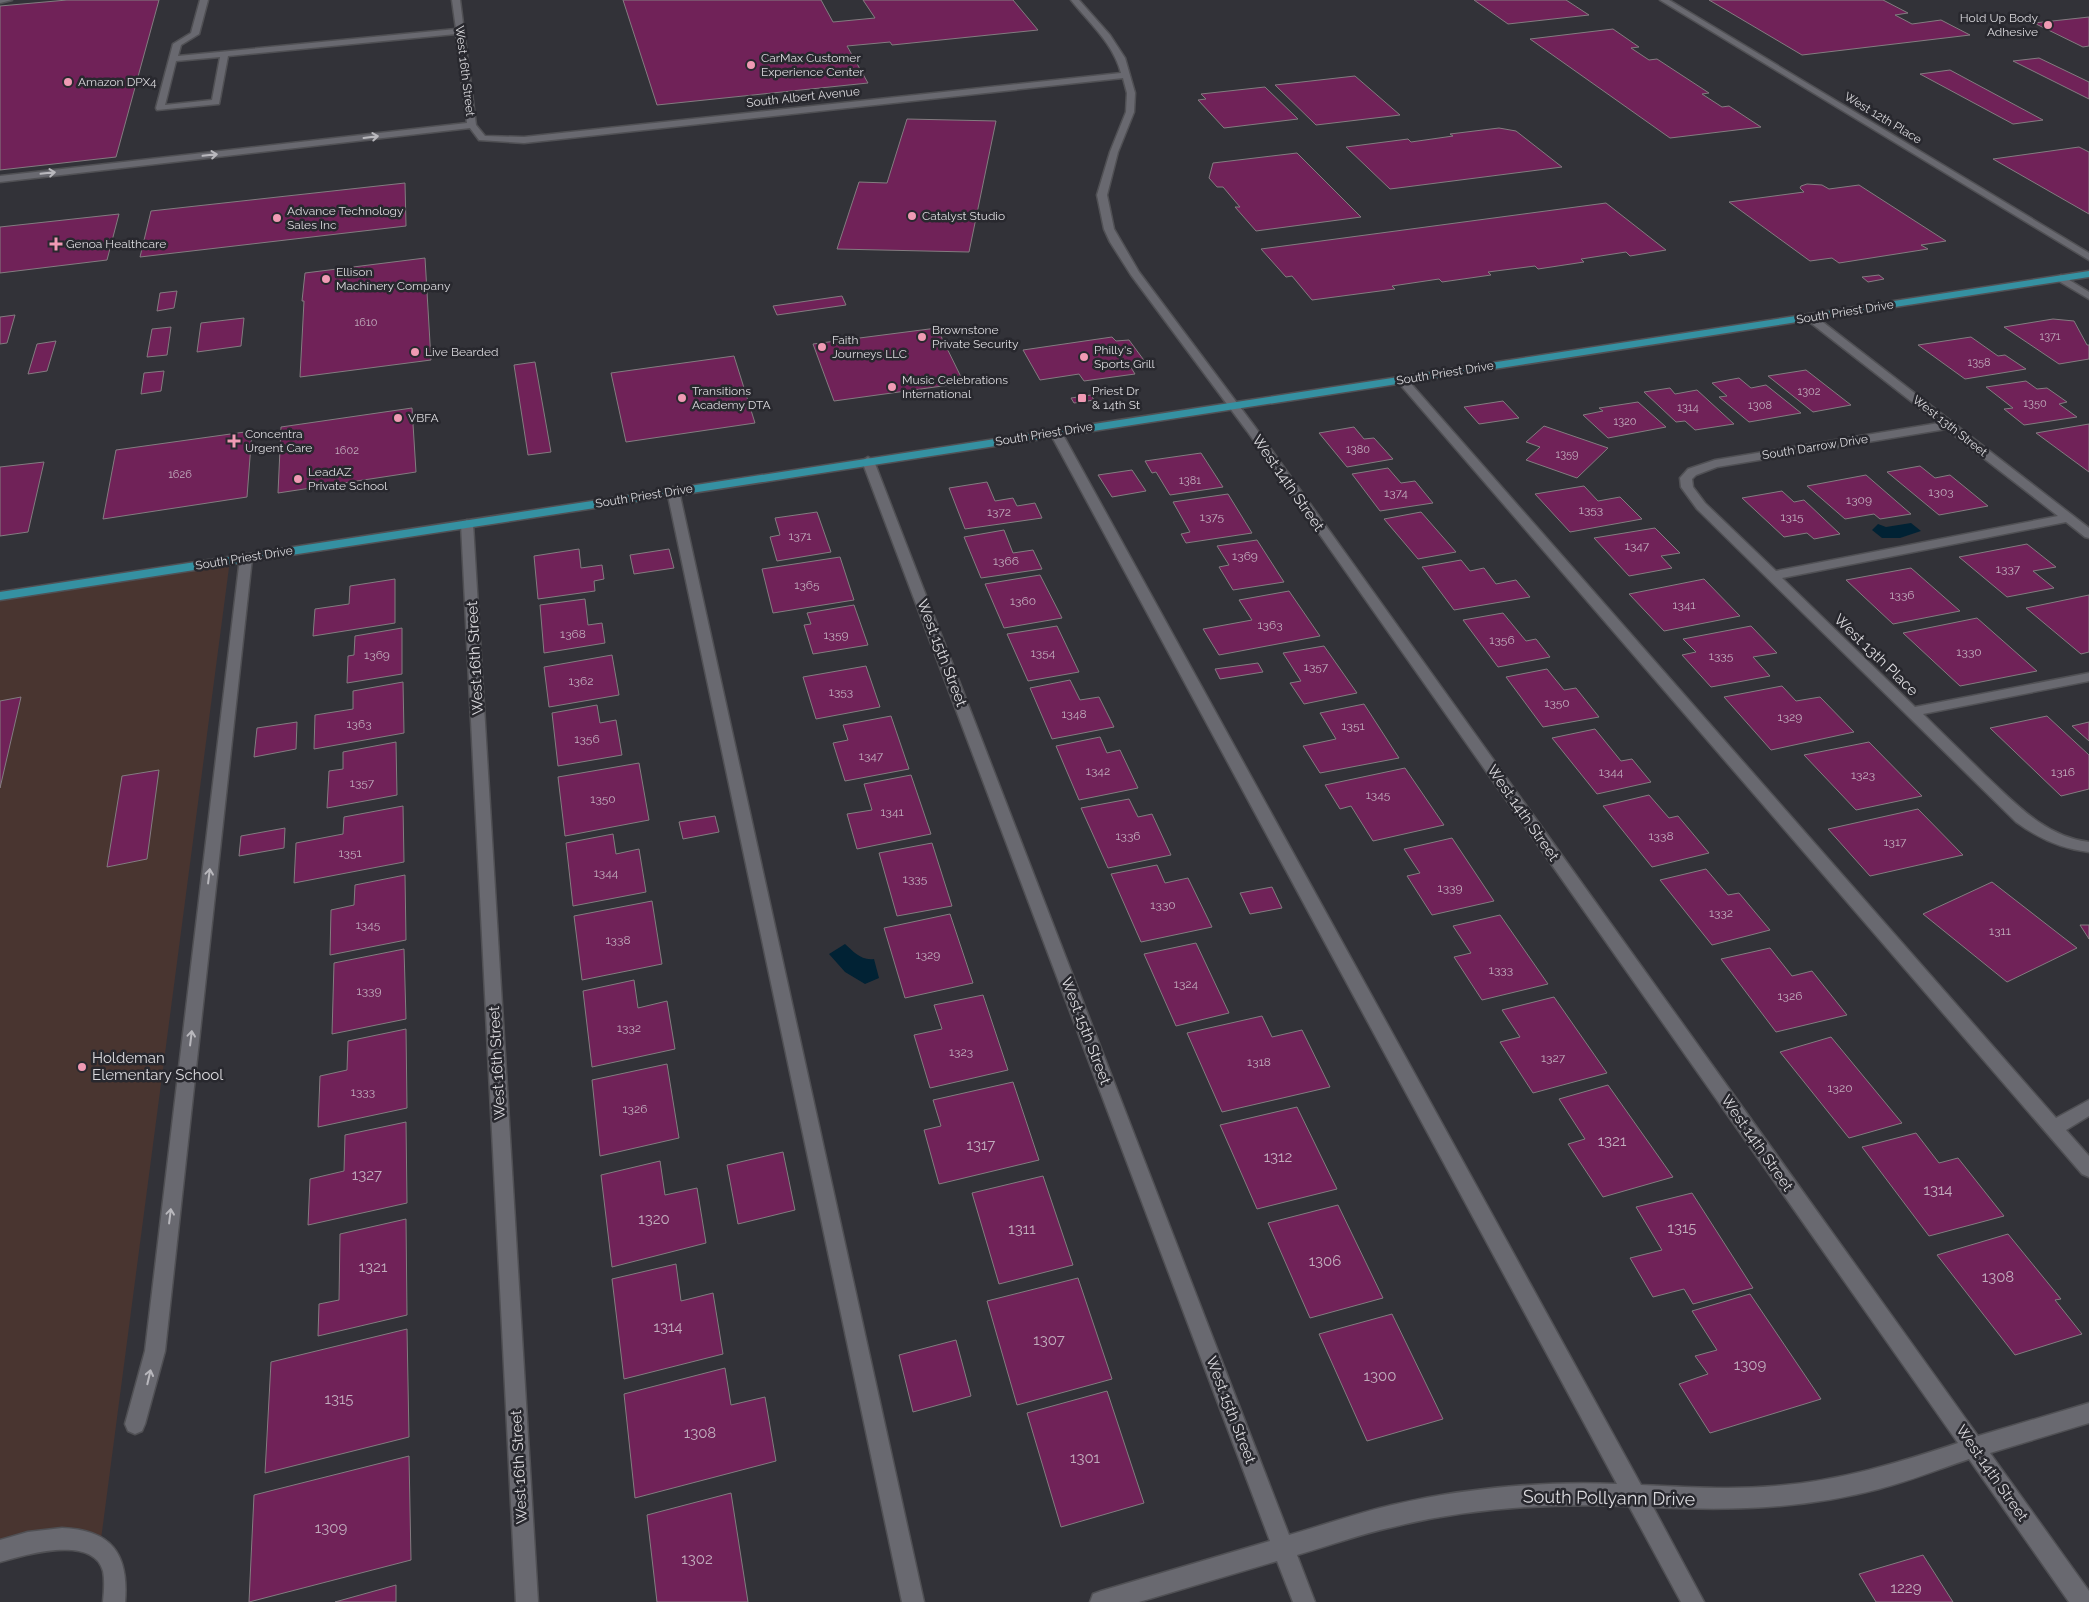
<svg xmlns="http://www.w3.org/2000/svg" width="2089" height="1602" viewBox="0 0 2089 1602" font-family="Raleway,sans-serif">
	<rect width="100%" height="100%" fill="#323238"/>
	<path fill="#493530" d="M230 560 100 1547 0 1551V596Z"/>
	<path fill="#012234" d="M1911 523 1921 531 1900 538H1882L1872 530 1878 524 1886 527Z
		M845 944C853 951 861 961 874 959L879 978 865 984 845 972 829 954Z"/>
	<path fill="#702258" stroke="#837c80" d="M67 0H159L116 157 0 170V6Z
		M623 0H821L833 22 875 18 863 0H1013L1038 30 892 45 890 42 847 46 868 83 657 105Z
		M1474 0H1566L1589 15 1508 24Z
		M1709 0H1883L1908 13 1895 15 1912 24 1941 20 1970 35 1802 55Z
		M2089 17V46L2083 47 2034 23Z
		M1613 29 1639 47 1631 48 1649 60 1657 59 1709 93 1702 94 1722 107 1729 106 1761 127 1670 138 1530 39Z
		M2039 58 2089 82V99L2013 61Z
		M1950 70 2043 120 2013 124 1920 74Z
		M1355 76 1400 115 1316 125 1275 85Z
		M1265 87 1298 119 1224 128 1198 100 1206 99 1201 94Z
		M907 119 996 121 969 252 837 249 859 182 887 183Z
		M1499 128 1516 131 1562 167 1390 189 1346 147 1408 139 1411 142 1453 136 1450 134Z
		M2079 147 2089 152V214L1993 159Z
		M1297 153 1361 217 1256 231 1235 207H1240L1223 187H1217L1209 178 1213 163Z
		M405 183 406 226 140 257 151 211Z
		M1807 184 1822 185 1829 189 1859 185 1946 241 1921 245 1928 249 1839 263 1832 258 1810 261 1729 202 1804 192 1800 188 1801 186Z
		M1606 203 1666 250 1630 256 1626 252 1581 259 1584 262 1538 269 1535 266 1488 272 1491 275 1442 282 1439 279 1392 286 1395 289 1312 300 1292 276 1286 277 1261 249Z
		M119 214 107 260 0 273V227Z
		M425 258 431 360 300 377 304 301H302L305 273Z
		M1879 275 1884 279 1868 282 1862 277Z
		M177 291 174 308 157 311 160 293Z
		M842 296 846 305 777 315 773 306Z
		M15 315 7 343 0 344V317Z
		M244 318 241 346 197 352 201 323Z
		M2053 319 2074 321 2087 345H2089V359L2059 364 2004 327Z
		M171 327 167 355 147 357 152 329Z
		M937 328 964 383 834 401 813 344Z
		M1112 337 1116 341 1129 340 1146 363 1130 366 1135 374 1084 381 1079 374 1040 380 1023 350Z
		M1971 337 1998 356 2005 355 2026 369 1965 379 1918 345Z
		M56 341 47 371 28 374 37 344Z
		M734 356 755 423 626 442 611 373Z
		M535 362 551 452 528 455 514 365Z
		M1806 370 1851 405 1813 412 1768 376Z
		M164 371 161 391 141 394 144 373Z
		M1739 378 1751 388 1766 385 1801 413 1749 422 1719 397 1727 396 1712 383Z
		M2026 381 2037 389 2047 388 2067 402 2059 404 2077 417 2024 425 2004 409 2013 408 1986 387Z
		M1670 388 1675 394 1697 390 1734 424 1695 430 1685 421 1676 422 1644 392Z
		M1091 395 1094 400 1074 403 1071 398Z
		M1503 401 1519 418 1479 424 1464 407Z
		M1638 402 1666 427 1608 438 1583 415 1603 411 1599 408Z
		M412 408 416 472 278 493 281 427Z
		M2089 424V472L2036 433Z
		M1544 426 1608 448 1577 478 1526 460 1540 447 1526 442Z
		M1354 427 1364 439 1374 438 1393 459 1347 467 1319 433Z
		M252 431 247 497 103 519 116 450Z
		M1201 453 1223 487 1170 495 1156 472 1152 473 1145 461Z
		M44 462 28 532 0 536V467Z
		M1920 466 1935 478 1950 475 1988 506 1939 515 1887 472Z
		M1388 468 1401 483 1415 481 1433 503 1380 511 1352 474Z
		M1132 470 1146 491 1112 497 1098 475Z
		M1866 475 1911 514 1880 519 1874 514 1845 519 1807 486Z
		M987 482 995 501 1013 498 1017 506 1035 503 1042 518 965 529 949 488Z
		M1584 486 1598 501 1620 497 1642 519 1570 532 1535 494Z
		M1782 491 1794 502 1804 500 1840 534 1814 539 1807 533 1784 537 1742 498Z
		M1228 494 1252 533 1186 543 1181 534 1190 532 1173 502Z
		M817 512 831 552 777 561 770 537 780 535 775 518Z
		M1421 512 1456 552 1418 559 1384 519Z
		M1655 528 1680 553 1661 556 1672 568 1629 576 1594 538Z
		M1004 530 1013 553 1033 550 1042 569 981 578 964 537Z
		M1257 540 1284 582 1233 590 1219 567 1229 565 1217 546Z
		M2027 544 2056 567 2033 571 2054 588 2007 597 1959 557Z
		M579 549 581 568 602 565 604 579 594 581 595 591 538 599 534 556Z
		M669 549 674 568 634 574 630 555Z
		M840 557 854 600 773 613 762 569Z
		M1461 560 1470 571 1484 568 1496 584 1516 580 1530 597 1454 610 1422 567Z
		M1911 568 1960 611 1893 624 1846 580Z
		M1040 575 1062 618 1004 628 985 584Z
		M395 579V623L313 636 315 609 349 604 350 586Z
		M1704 579 1740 616 1664 631 1629 594Z
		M1289 591 1320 636 1219 655 1203 629 1252 620 1239 600Z
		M2089 595V652L2081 654 2026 608Z
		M585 599 588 625 602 623 605 643 544 653 540 605Z
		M854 605 868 645 813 654 804 625 811 624 807 613Z
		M1503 613 1526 641 1536 639 1550 657 1498 667 1463 620Z
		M1977 618 2037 671 1960 686 1903 633Z
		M1057 626 1079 672 1028 681 1007 634Z
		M1751 626 1777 653 1753 657 1770 676 1711 687 1682 655 1696 652 1683 639Z
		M402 628V674L347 683 348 656 354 655 355 636Z
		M1324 646 1357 693 1304 704 1290 683 1301 681 1283 653Z
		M612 655 619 695 549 707 544 667Z
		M1258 663 1263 672 1220 679 1215 669Z
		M866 666 880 707 816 719 803 677Z
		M1547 669 1564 690 1576 688 1599 717 1543 727 1506 677Z
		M1070 680 1080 700 1099 697 1114 727 1052 739 1030 688Z
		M403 682 404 733 314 749 315 715 353 709V691Z
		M1782 686 1796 701 1820 697 1854 732 1771 750 1724 697Z
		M21 697 0 788V701Z
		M1364 704 1399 758 1320 773 1303 746 1336 739 1320 713Z
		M597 705 600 723 616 720 622 755 558 766 552 713Z
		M891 716 909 769 845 781 833 743 848 740 843 725Z
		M2047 716 2089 755V789L2061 796 1990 728Z
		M297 722 296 749 254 757 257 728Z
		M2089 722V741L2072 726Z
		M1595 729 1621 761 1632 759 1651 782 1597 794 1552 738Z
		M1100 737 1107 753 1120 750 1138 788 1079 800 1056 746Z
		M396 742 397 795 327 808 329 771 343 769V752Z
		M1869 742 1922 796 1856 810 1804 755Z
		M639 763 649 820 565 836 558 777Z
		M1405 768 1444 825 1373 841 1351 806 1340 809 1325 785Z
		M159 770 147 859 107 867 122 776Z
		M911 775 931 834 857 849 847 814 872 810 864 784Z
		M1649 795 1669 818 1678 816 1709 853 1652 867 1603 806Z
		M1129 799 1138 817 1152 814 1171 855 1108 868 1081 808Z
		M403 806 404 862 294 883 296 843 343 834 344 817Z
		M1918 809 1963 855 1870 876 1828 829Z
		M715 816 719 832 683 839 679 822Z
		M285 828 284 848 239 856 241 836Z
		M613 834 616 854 639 849 646 892 573 906 566 843Z
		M1452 838 1494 901 1432 915 1407 876 1420 873 1404 849Z
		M932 843 952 906 897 916 879 853Z
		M1157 865 1165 883 1188 878 1212 927 1141 942 1111 874Z
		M1706 869 1728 895 1739 893 1770 930 1712 945 1660 880Z
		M405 875 406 940 330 955 331 910 354 905 355 885Z
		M1992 882 2077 948 2007 982 1923 914Z
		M1272 887 1282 908 1250 914 1240 893Z
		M652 901 662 964 582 980 574 916Z
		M950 914 973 983 905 998 884 928Z
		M1500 915 1548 984 1482 1000 1454 957 1471 953 1453 926Z
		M2080 925H2089V939Z
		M1196 943 1229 1013 1176 1026 1144 954Z
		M1770 948 1792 976 1812 971 1847 1015 1776 1032 1721 959Z
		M404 949 406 1019 332 1034 334 963Z
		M634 980 638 1008 667 1001 675 1049 592 1067 583 991Z
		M983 995 1008 1070 930 1088 914 1035 942 1029 934 1005Z
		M1554 997 1607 1073 1533 1093 1500 1042 1520 1037 1502 1010Z
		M1262 1016 1272 1037 1302 1030 1330 1087 1222 1112 1187 1033Z
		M406 1029 407 1108 318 1127 320 1076 347 1070 348 1041Z
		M1831 1037 1902 1123 1849 1138 1780 1052Z
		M667 1064 679 1138 600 1156 592 1080Z
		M1013 1082 1039 1160 939 1184 924 1130 941 1126 933 1100Z
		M1608 1085 1673 1177 1603 1197 1568 1144 1585 1139 1559 1099Z
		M1297 1107 1337 1189 1257 1209 1220 1125Z
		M406 1122 407 1203 308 1225 310 1179 344 1171 345 1135Z
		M1916 1133 1939 1163 1958 1158 2004 1216 1929 1236 1862 1147Z
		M783 1152 795 1210 738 1224 727 1165Z
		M660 1161 665 1195 697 1188 706 1243 612 1267 601 1175Z
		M1043 1176 1073 1265 999 1284 972 1193Z
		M1692 1193 1753 1288 1693 1304 1684 1289 1653 1297 1630 1258 1662 1250 1636 1207Z
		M1338 1205 1383 1298 1310 1318 1268 1223Z
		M406 1219 407 1315 318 1336 319 1304 339 1300 340 1234Z
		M2008 1234 2061 1299 2055 1300 2082 1334 2015 1355 1937 1255Z
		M676 1264 681 1301 713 1293 723 1354 624 1379 612 1279Z
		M1078 1278 1112 1379 1017 1405 987 1301Z
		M1750 1294 1821 1399 1710 1433 1679 1384 1708 1374 1695 1356 1717 1350 1692 1311Z
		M1392 1314 1443 1419 1367 1441 1319 1334Z
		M407 1329 409 1437 265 1473 271 1362Z
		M956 1340 971 1396 913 1412 899 1355Z
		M725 1368 731 1405 765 1397 776 1461 635 1498 624 1394Z
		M1107 1391 1144 1503 1061 1527 1027 1413Z
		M409 1456 411 1560 249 1602 254 1495Z
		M731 1493 748 1602H657L647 1515Z
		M1923 1555 1953 1602H1876L1859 1574Z
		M396 1585V1602H335Z"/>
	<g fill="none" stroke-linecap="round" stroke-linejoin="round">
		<g stroke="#505054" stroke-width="3">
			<path id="minor" d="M0 0H12L0 3Z
				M200 0H208L199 34 181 45 178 56 456 29 452 0H460L476 125 485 136 524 137 1121 73C1113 43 1090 24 1071 0H1079L1110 35 1125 58 1135 93 1134 112 1118 152 1107 195 1114 229 1139 272 1255 427 1978 1436 2089 1403V1423L1990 1453 2089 1591V1602H2069L1969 1459C1939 1469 1910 1481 1879 1489 1804 1509 1730 1511 1653 1507L1704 1602H1681L1629 1506C1550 1503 1469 1508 1393 1527 1360 1534 1329 1546 1297 1555L1315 1602H1293L1277 1561 1139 1602H1090L1093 1594 1101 1591 1270 1541 862 461 868 457 874 461 1289 1535C1324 1525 1358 1513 1392 1505 1465 1488 1543 1481 1617 1484L1050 433 1056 430 1062 433 1641 1485C1686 1487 1730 1490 1775 1486 1839 1481 1898 1463 1958 1443L1247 431 1131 275 1110 242 1104 229 1097 195 1110 152 1126 112 1127 93 1123 78 524 143 479 140 470 128 0 182V176L467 123 456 34 228 56 219 104 157 110 156 108 173 44 191 33ZM220 57 212 100 165 105 176 61Z
				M1660 0H1669L2089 253V260Z
				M2061 275 2089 292V299L2057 280 2056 278Z
				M1811 315 1815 316 2089 528V538L2085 537 2066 522 1782 578 1915 707 2089 673V681L1923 714C1943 734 1964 754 1984 774 2015 803 2044 836 2089 842V852C2061 849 2038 838 2016 822L1697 509 1681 487 1680 478 1688 469 1715 460 1939 423 1807 320 1806 318ZM1946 429 2058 516 1776 571 1705 503 1693 487 1692 479 1696 475 1717 467Z
				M1402 377 1406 378 2056 1118 2089 1100V1116L2066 1130 2089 1156V1177L2082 1174 1398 382 1396 380Z
				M673 487 679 491 924 1602H902L667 491Z
				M467 520 473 524 538 1602H516L461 524Z
				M246 554 252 558 165 1351 145 1424 142 1431 135 1434 128 1431 125 1424 145 1351 240 558Z
				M62 1528C111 1530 129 1553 125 1602H103C104 1592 105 1581 103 1571 93 1534 24 1555 0 1562V1540L28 1532Z"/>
		</g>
		<g stroke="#505054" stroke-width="3">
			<path id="major" d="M2089 271V277L0 600V592Z"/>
		</g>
		<use href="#minor" fill="#696970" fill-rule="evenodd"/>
		<use href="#major" fill="#3591a2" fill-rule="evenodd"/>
	</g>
	<defs><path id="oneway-shaft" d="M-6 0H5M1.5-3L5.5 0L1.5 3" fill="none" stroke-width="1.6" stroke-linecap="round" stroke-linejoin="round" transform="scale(1.25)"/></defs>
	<g stroke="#b9b8bd">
		<use href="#oneway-shaft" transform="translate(371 137) rotate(-7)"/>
		<use href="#oneway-shaft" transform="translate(210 155) rotate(-6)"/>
		<use href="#oneway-shaft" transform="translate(48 173) rotate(-6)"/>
		<use href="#oneway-shaft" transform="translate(209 876) rotate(-83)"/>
		<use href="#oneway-shaft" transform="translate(191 1038) rotate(-83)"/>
		<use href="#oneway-shaft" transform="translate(170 1216) rotate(-83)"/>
		<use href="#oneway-shaft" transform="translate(149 1377) rotate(-77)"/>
	</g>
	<g fill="#f09ab4" stroke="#28282e" stroke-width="2">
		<circle cx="2048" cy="25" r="5"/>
		<circle cx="751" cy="65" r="5"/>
		<circle cx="68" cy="82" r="5"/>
		<circle cx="912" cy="216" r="5"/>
		<circle cx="277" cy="218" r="5"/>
		<path d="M53.5 236.5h5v5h5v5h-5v5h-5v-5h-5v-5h5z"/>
		<circle cx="326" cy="279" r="5"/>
		<circle cx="922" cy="337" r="5"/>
		<circle cx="822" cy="347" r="5"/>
		<circle cx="415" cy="352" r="5"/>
		<circle cx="1084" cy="357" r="5"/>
		<circle cx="892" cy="387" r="5"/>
		<circle cx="682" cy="398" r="5"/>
		<rect x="1077" y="393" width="10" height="10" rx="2.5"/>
		<circle cx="398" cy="418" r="5"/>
		<path d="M231.5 433.5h5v5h5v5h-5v5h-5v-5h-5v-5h5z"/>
		<circle cx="298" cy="479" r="5"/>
		<circle cx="82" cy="1067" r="5"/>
	</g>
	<g text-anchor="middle" stroke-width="5" stroke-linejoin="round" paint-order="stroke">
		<g font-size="11" fill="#c0acbc">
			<text x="366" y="326">1610</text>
			<text x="2050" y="340">1371</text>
			<text x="1979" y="366">1358</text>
			<text x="1809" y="395">1302</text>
			<text x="2035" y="407">1350</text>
			<text x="1760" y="409">1308</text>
			<text x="1688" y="411">1314</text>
			<text x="1625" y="425">1320</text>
			<text x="1358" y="453">1380</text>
			<text x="347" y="454">1602</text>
			<text x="1567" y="458">1359</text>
			<text x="180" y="478">1626</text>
			<text x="1190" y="484">1381</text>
		</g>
		<g font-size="12" fill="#dbdade" stroke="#28282e" text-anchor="start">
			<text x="2038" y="22" text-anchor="end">Hold Up Body<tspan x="2038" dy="14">Adhesive</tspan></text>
			<text x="761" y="62">CarMax Customer<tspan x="761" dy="14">Experience Center</tspan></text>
			<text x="78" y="86">Amazon DPX4</text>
			<text x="287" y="215">Advance Technology<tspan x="287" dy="14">Sales Inc</tspan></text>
			<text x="922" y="220">Catalyst Studio</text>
			<text x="66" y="248">Genoa Healthcare</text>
			<text x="336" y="276">Ellison<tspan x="336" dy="14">Machinery Company</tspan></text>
			<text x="932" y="334">Brownstone<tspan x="932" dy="14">Private Security</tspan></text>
			<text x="832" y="344">Faith<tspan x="832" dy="14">Journeys LLC</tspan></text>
			<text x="1094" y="354">Philly's<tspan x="1094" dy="14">Sports Grill</tspan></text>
			<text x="425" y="356">Live Bearded</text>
			<text x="902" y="384">Music Celebrations<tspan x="902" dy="14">International</tspan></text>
			<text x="692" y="395">Transitions<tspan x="692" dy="14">Academy DTA</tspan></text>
			<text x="1092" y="395">Priest Dr<tspan x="1092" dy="14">&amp; 14th St</tspan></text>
			<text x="408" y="422">VBFA</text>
			<text x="245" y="438">Concentra<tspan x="245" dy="14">Urgent Care</tspan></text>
			<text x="308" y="476">LeadAZ<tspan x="308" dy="14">Private School</tspan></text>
		</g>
		<g font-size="12" fill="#dbdade" stroke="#28282e">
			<text transform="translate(465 71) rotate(83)" y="4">West 16th Street</text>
			<text transform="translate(803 97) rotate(-6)" y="4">South Albert Avenue</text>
			<text transform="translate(1883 118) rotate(31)" y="4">West 12th Place</text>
			<text transform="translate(1845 312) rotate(-9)" y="4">South Priest Drive</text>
			<text transform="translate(1445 373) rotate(-9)" y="4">South Priest Drive</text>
			<text transform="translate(1950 426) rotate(38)" y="4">West 13th Street</text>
			<text transform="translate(1044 434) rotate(-9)" y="4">South Priest Drive</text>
			<text transform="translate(1815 447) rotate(-9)" y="4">South Darrow Drive</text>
			<text transform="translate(644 496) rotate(-9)" y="4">South Priest Drive</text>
			<text transform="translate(244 558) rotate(-9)" y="4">South Priest Drive</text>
		</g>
		<g font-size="12" fill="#c0acbc">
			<text x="1941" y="496">1303</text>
			<text x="1396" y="497">1374</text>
			<text x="1859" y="504">1309</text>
			<text x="1591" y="514">1353</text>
			<text x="999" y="516">1372</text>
			<text x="1212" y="521">1375</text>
			<text x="1792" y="521">1315</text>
			<text x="800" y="540">1371</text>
			<text x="1637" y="550">1347</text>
			<text x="1245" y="560">1369</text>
			<text x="1006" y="565">1366</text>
			<text x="2008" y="573">1337</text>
			<text x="807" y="589">1365</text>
			<text x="1902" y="599">1336</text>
			<text x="1023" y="605">1360</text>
			<text x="1684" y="609">1341</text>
			<text x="1270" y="629">1363</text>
			<text x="573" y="638">1368</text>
			<text x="836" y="639">1359</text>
			<text x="1502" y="644">1356</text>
			<text x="1969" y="656">1330</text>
			<text x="1043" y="657">1354</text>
			<text x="377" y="659">1369</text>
			<text x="1721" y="660">1335</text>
			<text x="1316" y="671">1357</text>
			<text x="581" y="685">1362</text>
			<text x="841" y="696">1353</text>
			<text x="1557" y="707">1350</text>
			<text x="1074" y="718">1348</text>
			<text x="1790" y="721">1329</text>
			<text x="359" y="728">1363</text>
			<text x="1353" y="730">1351</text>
			<text x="587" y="743">1356</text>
			<text x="871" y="760">1347</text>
			<text x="1098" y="775">1342</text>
			<text x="1611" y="776">1344</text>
			<text x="2063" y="776">1316</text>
			<text x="1863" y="779">1323</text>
			<text x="362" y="787">1357</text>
			<text x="1378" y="799">1345</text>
			<text x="603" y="803">1350</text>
			<text x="892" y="816">1341</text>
			<text x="1128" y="840">1336</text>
			<text x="1661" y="840">1338</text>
			<text x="1895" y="846">1317</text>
			<text x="350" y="857">1351</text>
			<text x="606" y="877">1344</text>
			<text x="915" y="883">1335</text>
			<text x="1450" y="892">1339</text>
			<text x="1163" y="909">1330</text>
			<text x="1721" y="917">1332</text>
			<text x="368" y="929">1345</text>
			<text x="2000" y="935">1311</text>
			<text x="618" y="944">1338</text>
			<text x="928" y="959">1329</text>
			<text x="1501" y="974">1333</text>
			<text x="1186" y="988">1324</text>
			<text x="369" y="995">1339</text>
			<text x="1790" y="1000">1326</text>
			<text x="629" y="1032">1332</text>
			<text x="961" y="1056">1323</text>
			<text x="1553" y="1062">1327</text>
			<text x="1259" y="1066">1318</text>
			<text x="1840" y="1092">1320</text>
			<text x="363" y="1096">1333</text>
			<text x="635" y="1113">1326</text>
		</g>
		<g font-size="15" fill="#dbdade" stroke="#28282e">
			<text transform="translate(1288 483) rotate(55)" y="5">West 14th Street</text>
			<text transform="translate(942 653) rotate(69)" y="5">West 15th Street</text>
			<text transform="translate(1876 655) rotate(44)" y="5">West 13th Place</text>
			<text transform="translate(475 658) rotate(-93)" y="5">West 16th Street</text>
			<text transform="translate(1523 813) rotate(55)" y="5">West 14th Street</text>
			<text transform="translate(1086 1031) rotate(69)" y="5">West 15th Street</text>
			<text transform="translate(497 1063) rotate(-93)" y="5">West 16th Street</text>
			<text transform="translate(1757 1143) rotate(55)" y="5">West 14th Street</text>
			<text transform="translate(1231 1410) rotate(69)" y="5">West 15th Street</text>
			<text transform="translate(519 1467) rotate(-93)" y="5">West 16th Street</text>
			<text transform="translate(1992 1473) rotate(55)" y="5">West 14th Street</text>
		</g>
		<g font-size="15" fill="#dbdade" stroke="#28282e" text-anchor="start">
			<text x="92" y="1063">Holdeman<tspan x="92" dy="17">Elementary School</tspan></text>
		</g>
		<g font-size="15" fill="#c0acbc">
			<text x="1612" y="1146">1321</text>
			<text x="981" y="1150">1317</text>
			<text x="1278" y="1162">1312</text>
			<text x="367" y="1180">1327</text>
			<text x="1938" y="1195">1314</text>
			<text x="654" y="1224">1320</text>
			<text x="1682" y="1233">1315</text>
			<text x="1022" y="1234">1311</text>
			<text x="1325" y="1266">1306</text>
			<text x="373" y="1272">1321</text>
			<text x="1998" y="1282">1308</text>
			<text x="668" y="1332">1314</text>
			<text x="1049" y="1345">1307</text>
			<text x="1750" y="1370">1309</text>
			<text x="1380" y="1381">1300</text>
			<text x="339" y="1404">1315</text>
			<text x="700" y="1438">1308</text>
			<text x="1085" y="1463">1301</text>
			<text x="331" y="1533">1309</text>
			<text x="697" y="1564">1302</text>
			<text x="1906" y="1593">1229</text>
		</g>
		<g font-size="18" fill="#dbdade" stroke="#28282e">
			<text transform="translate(1609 1498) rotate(1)" y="6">South Pollyann Drive</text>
		</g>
	</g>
</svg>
